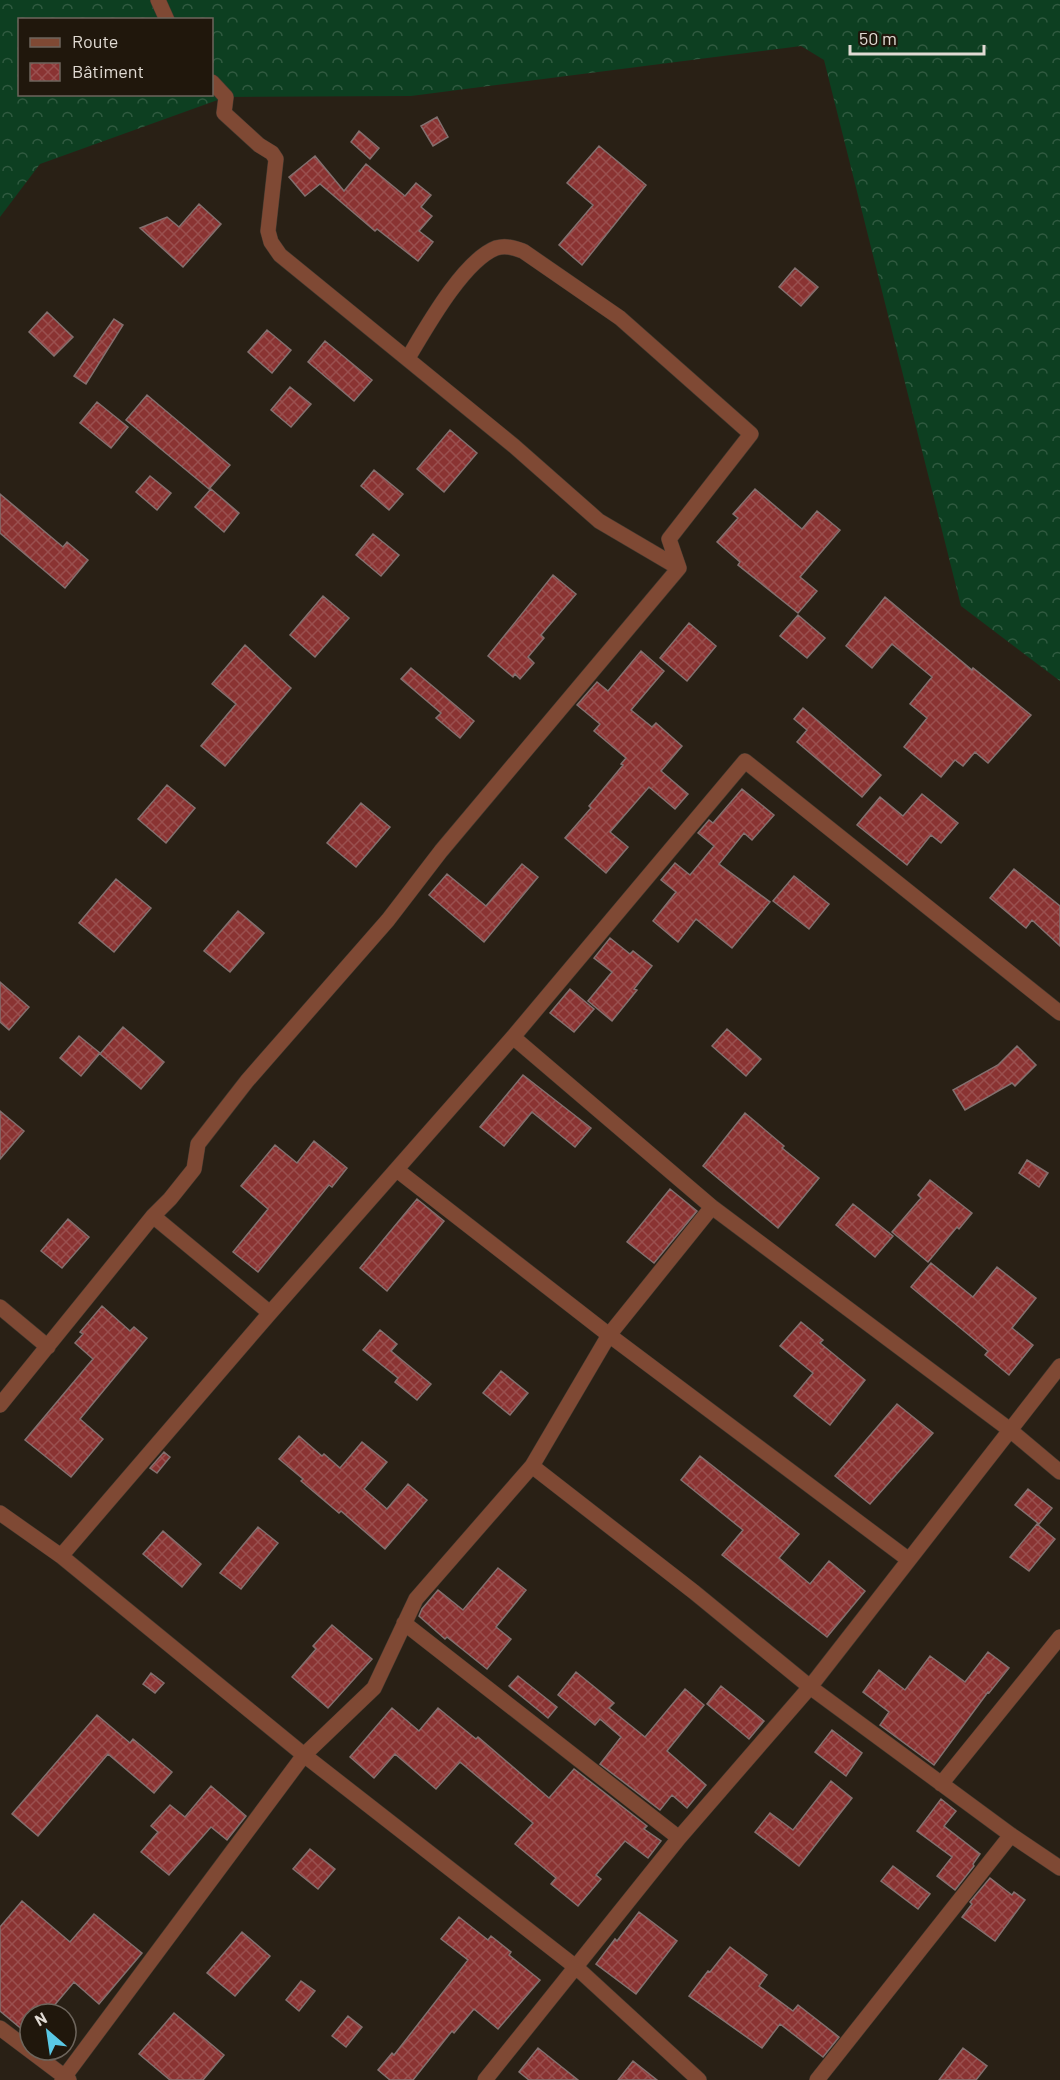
<svg xmlns="http://www.w3.org/2000/svg" width="1060" height="2080" viewBox="0 0 1060 2080" font-family="Barlow,sans-serif">
	<defs>
		<pattern id="forest-crowns" width="20" height="18" patternUnits="userSpaceOnUse" patternTransform="scale(1.5)"><rect width="20" height="18" fill="#0d3f21"/><path d="M2 6a3 3 0 1 1 6 0M12 15a3 3 0 1 1 6 0" fill="none" stroke="#305a40"/></pattern>
		<pattern id="building-cross-hatch" width="8" height="8" patternUnits="userSpaceOnUse" patternTransform="scale(1.5)"><rect width="8" height="8" fill="#8a3332"/><path d="M0 0l8 8M0 8l8-8" fill="none" stroke="#9a504f"/></pattern>
	</defs>
	<rect width="100%" height="100%" fill="#292015"/>
	<path fill="url(#forest-crowns)" fill-rule="evenodd" d="M0 0H1060V681L961 606 824 60 801 46 411 96 226 97 40 164 0 217ZM20 20H212V94H20Z"/>
	<path fill="url(#building-cross-hatch)" stroke="#83706f" stroke-width="1.5" d="M437 117 448 137 433 146 421 126Z
		M359 131 379 148 370 159 351 142Z
		M599 146 646 185 582 265 559 245 593 205 567 183Z
		M315 156 344 191 366 164 405 196 416 183 431 195 421 207 432 216 419 231 433 242 418 261 377 229 375 231 320 184 305 196 289 177Z
		M199 204 221 224 183 267 140 228 167 217 179 227Z
		M795 268 818 287 801 306 779 287Z
		M47 312 73 337 54 356 29 332Z
		M114 319 123 325 86 384 74 376Z
		M267 330 291 350 272 373 248 352Z
		M325 341 372 380 354 401 308 362Z
		M290 387 311 404 291 427 271 410Z
		M147 395 230 465 209 489 126 420Z
		M97 402 128 427 111 448 80 423Z
		M450 430 477 453 444 492 417 469Z
		M374 470 403 494 389 510 361 486Z
		M150 476 171 493 157 510 136 492Z
		M211 489 239 513 224 532 195 507Z
		M755 489 802 529 817 511 840 530 800 577 817 591 798 613 738 565 740 562 717 542 738 518 733 514Z
		M0 494 63 547 67 542 88 560 65 588 0 533Z
		M373 534 399 555 381 576 356 555Z
		M553 575 576 594 541 635 544 638 528 657 534 663 520 679 515 674 513 677 488 656Z
		M323 596 349 618 315 657 290 635Z
		M885 597 972 670 973 668 1031 715 988 763 975 752 963 766 955 760 941 777 904 747 927 718 910 704 932 677 892 644 872 668 846 646Z
		M798 615 825 638 807 658 780 636Z
		M689 623 716 646 687 681 660 658Z
		M245 645 291 688 225 766 201 746 236 704 212 684Z
		M641 651 664 671 631 710 652 727 656 723 682 746 661 771 688 794 675 809 649 787 610 832 628 847 606 873 565 838 591 808 589 806 623 765 621 764 626 758 594 731 600 724 577 705 597 682 608 691Z
		M411 668 474 721 460 738 436 718 441 713 401 679Z
		M803 708 881 775 862 797 797 742 807 730 794 719Z
		M167 785 195 808 166 843 138 819Z
		M742 789 774 815 752 840 744 833 719 864 770 902 732 948 696 919 678 942 653 921 676 892 661 880 675 863 690 875 714 846 698 833 709 820 713 823Z
		M922 794 958 823 941 843 931 835 907 865 857 825 880 797 903 816Z
		M361 803 390 827 356 867 327 843Z
		M522 864 538 877 484 942 429 895 447 874 486 906Z
		M1014 869 1060 906V946L1032 920 1026 928 990 898Z
		M794 876 829 904 809 929 773 901Z
		M116 879 151 908 114 952 79 923Z
		M238 911 264 933 230 972 204 951Z
		M610 938 630 954 633 951 652 966 634 989 637 990 612 1021 588 1001 612 972 594 958Z
		M0 982 29 1007 9 1030 0 1022Z
		M570 989 594 1009 574 1032 550 1013Z
		M123 1027 164 1062 141 1089 100 1054Z
		M727 1029 761 1059 746 1076 712 1046Z
		M79 1036 100 1053 81 1076 60 1058Z
		M1017 1046 1036 1065 1015 1086 1012 1083 965 1110 953 1090 998 1065Z
		M523 1075 591 1128 575 1147 532 1112 504 1146 480 1127Z
		M0 1111 24 1131 0 1159Z
		M745 1113 784 1146 782 1148 819 1178 778 1228 703 1166Z
		M314 1141 347 1168 332 1187 329 1185 258 1272 233 1252 268 1209 241 1186 275 1145 297 1163Z
		M1027 1160 1048 1173 1039 1187 1019 1173Z
		M930 1180 972 1213 959 1229 957 1227 928 1262 892 1232 921 1198 918 1195Z
		M670 1189 697 1211 654 1263 627 1242Z
		M417 1199 444 1221 387 1291 360 1268Z
		M853 1204 893 1236 875 1257 836 1225Z
		M68 1219 89 1237 62 1268 41 1251Z
		M931 1263 973 1297 997 1267 1036 1298 1012 1328 1033 1345 1009 1375 985 1355 988 1351 911 1287Z
		M102 1306 130 1331 134 1327 147 1338 80 1419 103 1439 71 1477 25 1440 93 1359 75 1343 83 1334 80 1332Z
		M801 1322 823 1340 820 1343 865 1380 830 1425 794 1396 813 1373 780 1346Z
		M380 1330 397 1344 391 1351 431 1384 417 1400 395 1382 398 1378 363 1350Z
		M501 1371 528 1393 510 1415 483 1393Z
		M897 1404 933 1433 870 1504 835 1476Z
		M299 1436 322 1456 324 1454 340 1468 362 1442 387 1462 364 1489 387 1509 408 1484 427 1500 385 1549 341 1511 339 1513 301 1481 303 1479 279 1459Z
		M164 1452 170 1457 157 1473 150 1468Z
		M700 1456 799 1534 779 1558 810 1584 829 1561 865 1591 827 1637 722 1555 743 1530 681 1480Z
		M1028 1489 1052 1508 1039 1524 1015 1505Z
		M1037 1524 1055 1539 1029 1571 1010 1557Z
		M258 1527 278 1543 241 1589 220 1573Z
		M163 1531 201 1564 182 1587 143 1554Z
		M498 1568 526 1590 496 1627 511 1639 487 1669 447 1637 445 1639 419 1616 422 1609 438 1590 463 1610Z
		M332 1625 372 1659 328 1708 292 1677 316 1649 313 1646Z
		M988 1652 1009 1668 989 1693 988 1692 934 1765 880 1725 889 1712 863 1692 879 1670 905 1690 930 1656 965 1682Z
		M576 1672 614 1703 609 1708 645 1737 685 1689 704 1705 667 1751 706 1785 687 1808 672 1795 660 1810 600 1764 621 1737 600 1719 595 1725 558 1695Z
		M151 1673 164 1683 155 1693 143 1684Z
		M518 1676 557 1707 548 1718 509 1686Z
		M721 1686 764 1721 749 1739 707 1704Z
		M392 1708 419 1731 438 1708 476 1739 478 1737 549 1798 574 1769 647 1826 644 1829 661 1841 648 1858 625 1841 596 1875 601 1879 578 1906 551 1884 556 1878 515 1844 533 1823 460 1762 436 1789 395 1754 374 1778 350 1757Z
		M97 1715 130 1743 133 1739 172 1772 154 1793 108 1754 38 1836 12 1814Z
		M832 1730 862 1753 846 1776 815 1752Z
		M831 1781 852 1798 799 1866 755 1832 770 1813 793 1830Z
		M211 1786 246 1816 227 1840 211 1827 169 1875 141 1852 158 1832 151 1826 170 1805 185 1817Z
		M941 1799 956 1811 944 1826 980 1854 973 1864 974 1866 955 1890 937 1876 952 1857 917 1831Z
		M310 1849 335 1869 318 1889 293 1869Z
		M893 1866 930 1894 918 1909 881 1881Z
		M990 1878 1012 1895 1014 1892 1025 1900 995 1941 962 1917 972 1904 970 1902Z
		M22 1901 70 1942 94 1914 142 1953 99 2004 74 1982 47 2014H30V2036L0 2011V1927Z
		M639 1912 677 1941 636 1994 596 1964 615 1939 617 1941Z
		M459 1917 488 1940 491 1936 511 1952 509 1955 540 1980 498 2029 474 2009 454 2033 452 2031 413 2080H390L378 2070 392 2053 394 2055 468 1960 441 1939Z
		M242 1932 270 1956 235 1996 207 1973Z
		M730 1947 767 1975 759 1986 793 2011 798 2005 839 2037 823 2057 780 2024 762 2048 689 1996 708 1971 710 1972Z
		M301 1981 315 1991 299 2011 286 2000Z
		M174 2013 224 2055 203 2080H170L139 2054Z
		M348 2016 362 2027 346 2047 332 2036Z
		M538 2048 578 2080H529L519 2072Z
		M963 2048 987 2066 976 2080H939Z
		M633 2061 657 2080H618Z"/>
	<g fill="none" stroke-linecap="round" stroke-linejoin="round">
		<g stroke="#433a30" stroke-width="16">
			<path id="street" d="M158 0 167 20
				M212 82 226 97 224 113 259 145 272 153 276 159 268 231 271 242 280 255 514 446 599 521 679 568
				M513 1037 712 1207 1010 1430 1060 1472
				M397 1170 609 1335 909 1560
				M153 1216 270 1313
				M0 1307 48 1347
				M0 1405 153 1216 170 1199 194 1169 198 1144 247 1081 388 920 441 851 679 568 669 539 751 434 620 318 523 251C514 248 506 245 496 248 463 261 426 328 408 358
				M532 1466 694 1592 810 1687 1011 1835 1060 1868
				M0 1513 61 1556 304 1755 577 1968 699 2080
				M61 1556 270 1313 513 1037 745 761 1060 1013
				M404 1623 679 1838
				M941 1784 1060 1637
				M0 2028 69 2080
				M62 2080 304 1755 374 1688 416 1599 532 1466 609 1335 712 1207
				M485 2080 679 1838 810 1687 1060 1366
				M817 2080 1011 1835"/>
		</g>
		<use href="#street" stroke="#7f4934" stroke-width="15"/>
	</g>
	<rect x="18" y="18" width="195" height="78" fill="#20170c" stroke="#6d655c" stroke-width="1.5"/>
	<rect x="30" y="38" width="30" height="9" fill="#7f4934" stroke="#6d655c" stroke-width="1.5"/>
	<text x="72" y="48" font-size="18" fill="#e1dbd4">Route</text>
	<rect x="30" y="63" width="30" height="18" fill="url(#building-cross-hatch)" stroke="#6d655c" stroke-width="1.5"/>
	<text x="72" y="78" font-size="18" fill="#e1dbd4">Bâtiment</text>
	<g transform="translate(48 2032) rotate(331)"><circle r="28" fill="#20170c" stroke="#6d655c" stroke-width="1.5"/>
	<path d="M0-4.5L10 22L0 15L-10 22Z" fill="#5ac8e5"/>
	<text y="-9" font-size="16" font-weight="bold" text-anchor="middle" fill="#e1dbd4">N</text>
	</g>
	<path d="M850 45v9h134v-9" fill="none" stroke="#e1dbd4" stroke-width="3"/>
	<text x="859" y="45" font-size="18" fill="#e1dbd4" stroke="#20170c" stroke-width="4.5" paint-order="stroke">50 m</text>
</svg>
